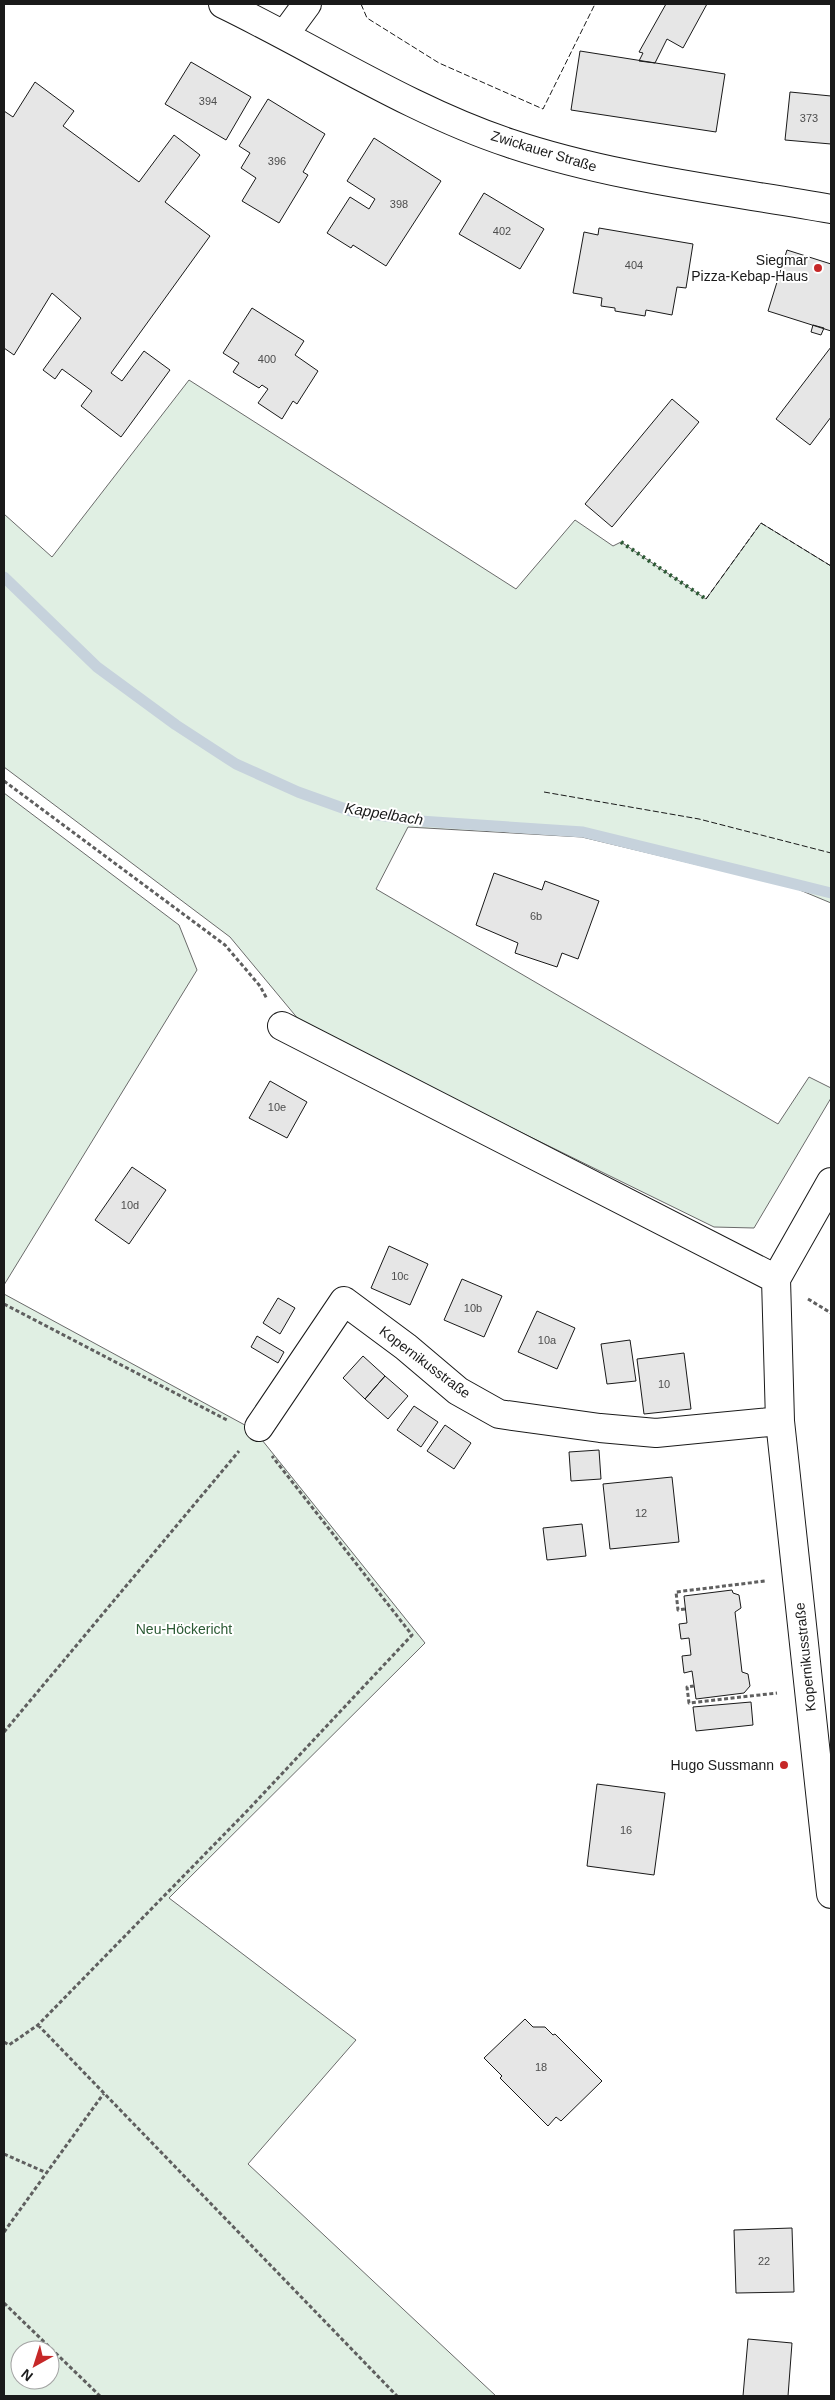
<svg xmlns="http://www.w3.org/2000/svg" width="835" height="2400" viewBox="0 0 835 2400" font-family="Helvetica,sans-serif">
	<rect width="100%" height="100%" fill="#fff"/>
	<path fill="#e0efe3" stroke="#6a6a6a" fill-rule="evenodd" d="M189 380 516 589 575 520 613 546 621 542 706 599 761 523 831 566V903L795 888 582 837 408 827 376 889 778 1124 809 1077 831 1088V1098L754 1228 714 1227 304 1026 230 937 4 767V514L52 557Z
		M4 793 179 925 197 970 4 1285Z
		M4 1294 254 1430 425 1643 169 1898 356 2040 248 2164 496 2396H4ZM20 2350H50V2380H20Z"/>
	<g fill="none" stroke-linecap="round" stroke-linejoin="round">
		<path stroke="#c6d2dc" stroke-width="11" d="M4 577 97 667 176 725 236 764 298 792 351 811 420 821 583 832 831 893"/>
	</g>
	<path fill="#e6e6e6" stroke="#1a1a1a" d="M666 4H707L683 48 667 39 655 63 639 61 643 53 639 52Z
		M580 51 725 74 716 132 571 110Z
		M191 62 251 97 226 140 165 104Z
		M35 82 74 111 63 126 139 182 174 135 200 155 165 202 210 236 111 373 122 381 144 351 170 370 121 437 81 406 92 391 62 369 55 379 43 370 81 318 52 293 14 355 4 348V111L13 117Z
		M790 92 831 96V144L785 140Z
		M268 99 325 134 303 172 308 175 279 223 242 201 256 178 241 168 250 153 239 146Z
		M374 138 441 181 386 266 353 245 351 248 327 233 350 197 369 209 375 199 347 181Z
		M484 193 544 229 520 269 459 234Z
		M599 228 693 244 686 288 677 287 672 315 646 310 645 316 615 311V308L601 306 602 298 573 293 584 232 598 235Z
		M787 250 831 264V331L768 311Z
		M252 308 304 341 295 355 318 371 297 404 293 401 282 419 258 403 268 389 262 385 259 388 233 372 239 363 223 353Z
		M813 325 824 328 821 335 811 332Z
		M831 347V417L810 445 776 419Z
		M672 399 699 422 612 527 585 504Z
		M494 873 542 890 545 881 599 901 578 959 562 953 557 967 515 953 518 943 476 925Z
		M270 1081 307 1102 287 1138 249 1118Z
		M132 1167 166 1190 129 1244 95 1220Z
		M389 1246 428 1264 410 1305 371 1288Z
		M462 1279 502 1296 484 1337 444 1320Z
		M278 1298 295 1308 280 1334 263 1323Z
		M537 1311 575 1328 557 1369 518 1352Z
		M257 1336 284 1352 278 1363 251 1347Z
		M630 1340 636 1381 607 1384 601 1344Z
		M684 1353 691 1409 644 1414 637 1359Z
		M363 1356 385 1376 365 1399 343 1378Z
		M385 1376 408 1396 388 1419 365 1399Z
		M414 1406 438 1422 421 1447 397 1430Z
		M445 1425 471 1443 454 1469 427 1451Z
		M599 1450 601 1479 571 1481 569 1452Z
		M672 1477 679 1542 610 1549 603 1484Z
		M582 1524 586 1556 547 1560 543 1528Z
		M732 1590 733 1593 739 1595 741 1608 735 1612 742 1672 748 1674 750 1686 744 1693 696 1699 692 1671 684 1673 682 1656 691 1655 689 1638 681 1639 679 1624 687 1623 684 1596Z
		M751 1702 753 1725 696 1731 693 1707Z
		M597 1784 665 1793 654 1875 587 1866Z
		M525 2019 533 2027H545L553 2035 555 2034 602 2081 561 2121 556 2117 548 2126 500 2078 502 2076 484 2058Z
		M792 2228 794 2292 736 2293 734 2230Z
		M748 2339 792 2343 788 2396H743Z"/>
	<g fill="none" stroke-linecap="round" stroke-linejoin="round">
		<g stroke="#1a1a1a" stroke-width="30">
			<path id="minor" d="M285 34 307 4
				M282 1026 776 1279
				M831 1182 776 1279 780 1421 831 1894
				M259 1427 344 1301 406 1347 458 1391 499 1414 600 1428 656 1433 780 1421"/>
		</g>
		<g stroke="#1a1a1a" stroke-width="30">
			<path id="major" d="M223 4C316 49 412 111 509 143 613 178 724 190 831 209"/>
		</g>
		<path stroke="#5f5f5f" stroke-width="3" stroke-dasharray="4 2.5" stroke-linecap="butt" d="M4 781 225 945 260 986 267 999
			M808 1299 831 1313
			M4 1304 227 1420
			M685 1609 678 1610 676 1592 765 1581
			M694 1686 687 1687 689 1703 777 1693
			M4 1732 239 1451
			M38 2025 397 2396
			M4 2042 9 2045 38 2025 247 1811 412 1635 272 1456
			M4 2154 47 2173
			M4 2232 104 2093
			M4 2303 100 2396"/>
		<use href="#minor" stroke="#fff" stroke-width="28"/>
		<use href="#major" stroke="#fff" stroke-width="28"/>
		<path stroke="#2b5a34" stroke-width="4" stroke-dasharray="2.5 4" stroke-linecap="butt" d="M621 542 706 599"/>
		<path stroke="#1a1a1a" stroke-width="1" stroke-dasharray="6 2.5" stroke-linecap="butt" d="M361 4 367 18 439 63 543 109 595 4
			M706 599 761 523 831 566
			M544 792 699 819 831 853"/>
	</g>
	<g fill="#c62828" stroke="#fff" stroke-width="2">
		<circle cx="818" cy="268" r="5"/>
		<circle cx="784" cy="1765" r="5"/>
	</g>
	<g text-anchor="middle" stroke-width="4" stroke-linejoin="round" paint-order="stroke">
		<g font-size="11" fill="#4d4d4d">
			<text x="208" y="105">394</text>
			<text x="809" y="122">373</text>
			<text x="277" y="165">396</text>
			<text x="399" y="208">398</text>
			<text x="502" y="235">402</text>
			<text x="634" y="269">404</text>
			<text x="267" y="363">400</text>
			<text x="536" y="920">6b</text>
			<text x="277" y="1111">10e</text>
			<text x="130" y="1209">10d</text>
			<text x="400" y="1280">10c</text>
			<text x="473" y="1312">10b</text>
			<text x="547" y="1344">10a</text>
			<text x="664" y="1388">10</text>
			<text x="641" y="1517">12</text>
			<text x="626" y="1834">16</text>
			<text x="541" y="2071">18</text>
			<text x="764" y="2265">22</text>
		</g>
		<g font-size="14" fill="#1a1a1a" stroke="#fff">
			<text transform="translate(544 151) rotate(17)" y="5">Zwickauer Straße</text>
			<text transform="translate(425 1362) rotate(37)" y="5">Kopernikusstraße</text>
			<text transform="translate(805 1657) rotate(-96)" y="5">Kopernikusstraße</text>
		</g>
		<g font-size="14" fill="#1a1a1a" stroke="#fff" text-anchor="end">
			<text x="808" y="265">Siegmar<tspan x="808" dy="16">Pizza-Kebap-Haus</tspan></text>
			<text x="774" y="1770">Hugo Sussmann</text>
		</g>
		<g font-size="14" fill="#2b5a34" stroke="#fff">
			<text x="184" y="1634">Neu-Höckericht</text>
		</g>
		<g font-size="15" font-style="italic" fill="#1a1a1a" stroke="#fff">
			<text transform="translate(384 814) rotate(9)" y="5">Kappelbach</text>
		</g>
	</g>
	<rect width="835" height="2400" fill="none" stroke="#1a1a1a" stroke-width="10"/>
	<g transform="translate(35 2365) rotate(219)"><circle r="24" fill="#ffffff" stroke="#a3a3a3"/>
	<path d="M0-4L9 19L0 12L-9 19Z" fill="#c62828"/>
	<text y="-8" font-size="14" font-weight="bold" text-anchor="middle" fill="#1a1a1a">N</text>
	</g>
</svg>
